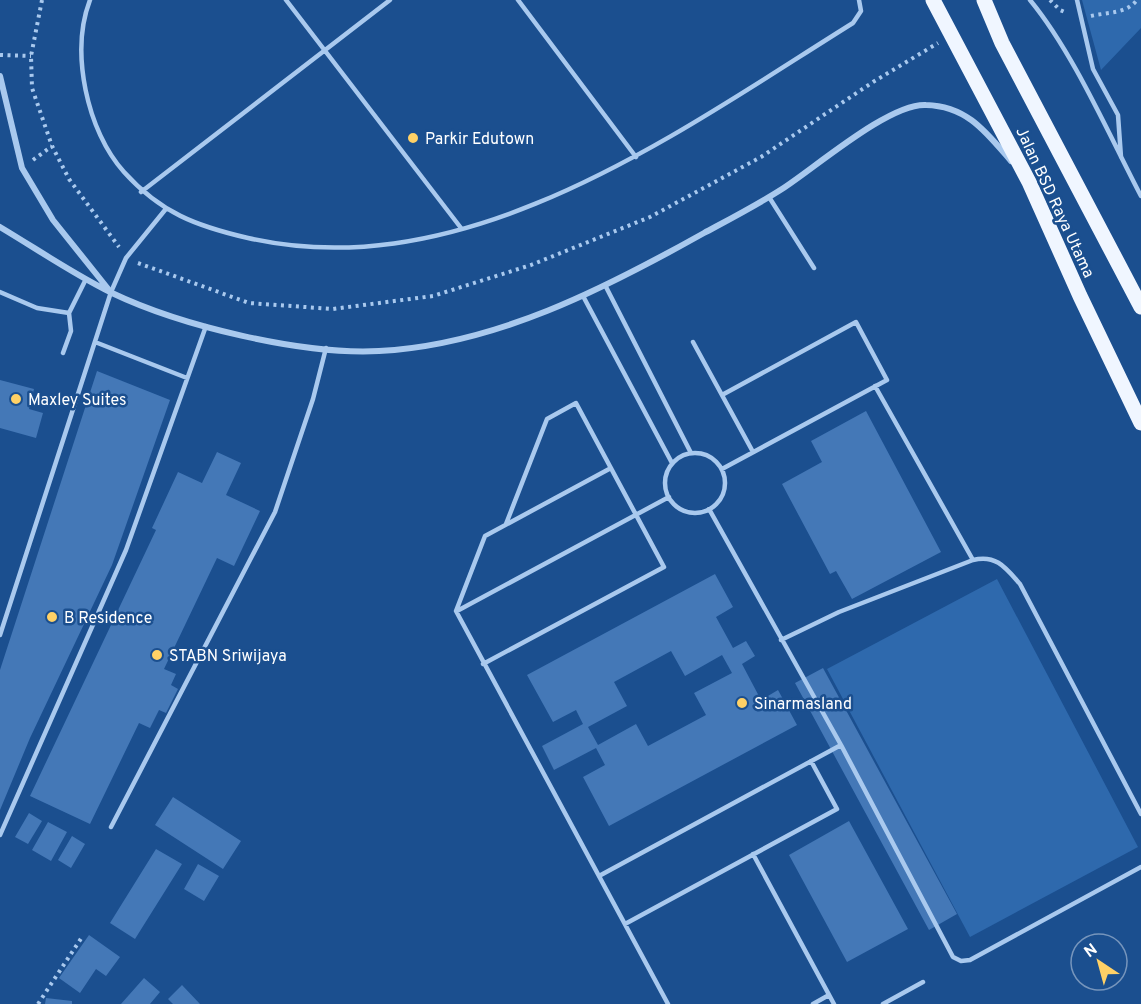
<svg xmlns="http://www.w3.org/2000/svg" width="1141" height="1004" viewBox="0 0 1141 1004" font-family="Overpass,sans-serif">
	<rect width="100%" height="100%" fill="#1b4f8f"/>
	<path fill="#2e69ad" d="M1082 0H1141V28L1101 70Z
		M997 579 1138 847 970 937 827 669Z"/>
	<path fill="#4478b7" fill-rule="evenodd" d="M97 371 170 400 112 565 30 738 0 810V670Z
		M0 380 34 389 29 409 43 413 36 438 0 428Z
		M866 411 941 552 852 599 836 571 830 574 782 484 822 462 811 441Z
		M217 452 241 463 226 495 260 511 234 566 217 558 164 669 176 674 171 685 178 689 166 713 159 710 150 728 139 723 90 824 30 796 156 530 152 528 178 472 202 483Z
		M715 574 733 607 716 617 733 648 746 641 755 656 742 664 761 700 778 690 797 725 609 826 583 777 605 765 596 748 554 770 542 746 583 724 576 710 553 722 527 675ZM671 651 685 676 722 655 732 673 694 693 706 715 648 746 636 724 598 745 588 727 627 706 614 682Z
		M823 668 957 914 929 930 795 683Z
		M173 797 241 841 223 869 155 825Z
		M29 813 42 821 28 844 15 837Z
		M849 821 908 929 847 962 789 855Z
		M48 822 67 832 51 861 32 850Z
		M72 836 85 844 71 868 58 860Z
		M156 849 182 864 135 939 110 923Z
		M198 864 219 876 204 901 184 889Z
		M89 935 120 957 106 976 96 969 80 993 59 978Z
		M144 978 160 992 150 1004H121Z
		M182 985 200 1004H173L168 999Z
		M46 998 72 1001V1004H45Z"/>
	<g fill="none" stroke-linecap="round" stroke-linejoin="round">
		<path stroke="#a9c9ee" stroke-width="4" stroke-dasharray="3 4.5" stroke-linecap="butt" d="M42 0 31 56 32 88 52 146 69 179 119 247
			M1050 0 1060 10 1067 13
			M1091 16C1108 12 1126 14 1137 0
			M0 55 31 56
			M33 160 52 146
			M138 263 249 303 333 309 433 296 531 265 650 217 761 157 873 82 938 43
			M38 1004 82 937"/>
		<path stroke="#a9c9ee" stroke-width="4.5" d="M90 0C70 52 87 131 124 172 161 213 196 226 248 238 467 288 678 132 853 23L861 11 859 0
			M286 0 461 228
			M518 0 636 157
			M1030 0C1073 52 1109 135 1141 196
			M1077 0 1093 69 1118 115 1121 157
			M141 192 390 0
			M769 197 814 268
			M605 285 691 453
			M0 292 37 308 69 313 86 279
			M583 296 672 463
			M95 342 187 378
			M693 342 753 452
			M63 353 71 331 69 313
			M875 386 973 560
			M722 395 856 322 887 380 722 469
			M665 483a30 30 0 1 1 60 0a30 30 0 1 1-60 0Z
			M611 468 485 536 456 611 668 1004
			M709 509 841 745 953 957 961 961 970 960 1141 867
			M457 611 669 497
			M0 635 111 292 126 258 165 210
			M781 640 839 612 973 560C996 554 1006 568 1020 584L1141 814
			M483 664 664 567 576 403 547 419 506 524
			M111 827 275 512 313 399 326 348
			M0 835 126 550 206 326
			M753 854 834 1004
			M599 876 841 745
			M625 924 837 809 811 761
			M813 1004 829 995
			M883 1004 923 982"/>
		<path stroke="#a9c9ee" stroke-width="6" d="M0 76 22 168 53 220 109 290
			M0 227C37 249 73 274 112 293 181 326 302 355 379 351 495 345 604 289 704 233 730 219 757 205 782 189 815 168 889 103 926 105 967 106 986 132 1011 161"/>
		<path stroke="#f0f6ff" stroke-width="15" d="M933 0 1029 182 1080 296 1141 423
			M984 0 1002 43 1141 307"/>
	</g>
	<g fill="#ffd166" stroke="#1b4f8f" stroke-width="2">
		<circle cx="413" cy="138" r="6"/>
		<circle cx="16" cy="399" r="6"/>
		<circle cx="52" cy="617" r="6"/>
		<circle cx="157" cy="655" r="6"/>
		<circle cx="742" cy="703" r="6"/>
	</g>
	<g text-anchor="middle" stroke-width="5" stroke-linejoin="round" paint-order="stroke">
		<g font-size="16" fill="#fff" stroke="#1b4f8f" text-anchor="start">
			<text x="425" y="144">Parkir Edutown</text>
			<text x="28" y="405">Maxley Suites</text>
			<text x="64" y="623">B Residence</text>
			<text x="169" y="661">STABN Sriwijaya</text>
			<text x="754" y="709">Sinarmasland</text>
		</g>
		<g font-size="16" fill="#fff" stroke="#1b4f8f">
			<text transform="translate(1056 202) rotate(65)" y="6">Jalan BSD Raya Utama</text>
		</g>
	</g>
	<g transform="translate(1099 962) rotate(324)"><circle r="28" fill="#1b4f8f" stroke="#7695bc" stroke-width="1.5"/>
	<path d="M0-4.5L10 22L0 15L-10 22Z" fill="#ffd166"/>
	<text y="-9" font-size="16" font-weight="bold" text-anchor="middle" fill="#ffffff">N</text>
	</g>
</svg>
